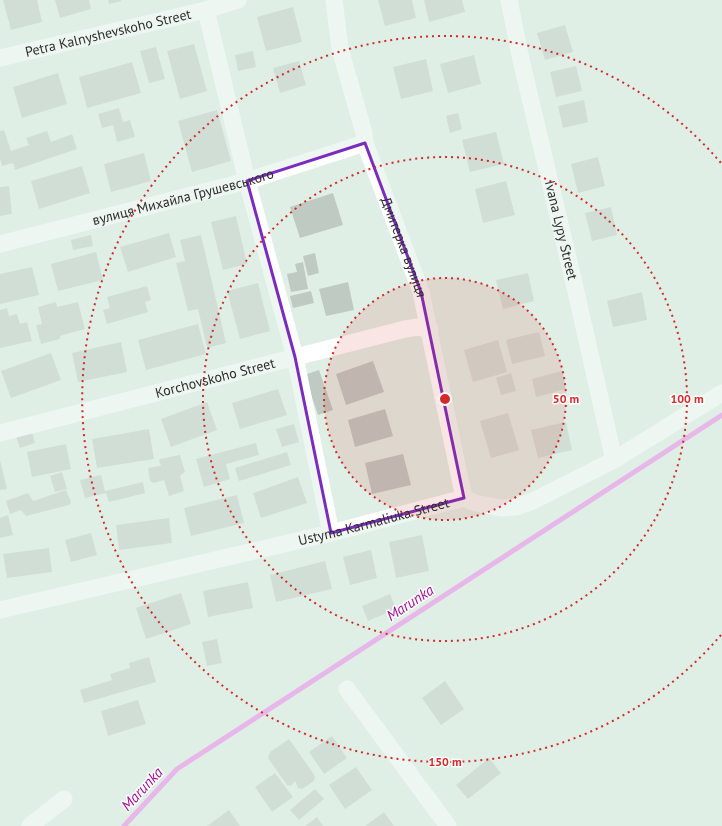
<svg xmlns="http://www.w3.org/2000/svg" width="722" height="826" viewBox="0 0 722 826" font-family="'PT Sans',sans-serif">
	<rect width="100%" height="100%" fill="#e0efe5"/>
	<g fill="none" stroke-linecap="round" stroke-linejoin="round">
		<path stroke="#f173ef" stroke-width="5" d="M124 826 177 769 722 415"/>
	</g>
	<path fill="#bfcac2" d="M3 0H37L42 22 11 30Z
		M55 0H89L91 9 60 18Z
		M108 0H121V1L109 4Z
		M378 0H412L416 18 385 26Z
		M424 0H462L465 12 429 22Z
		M293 7 302 42 266 51 257 17Z
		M565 25 573 52 545 60 537 33Z
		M194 44 207 91 180 99 167 51Z
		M156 47 165 79 149 83 140 51Z
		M253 51 256 67 238 71 235 55Z
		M474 55 481 84 448 93 440 64Z
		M426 59 433 91 401 99 393 67Z
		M299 61 306 85 280 93 273 68Z
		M132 62 141 93 87 108 79 77Z
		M576 66 582 91 556 97 550 72Z
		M58 73 67 104 22 118 13 87Z
		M584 100 588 122 563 128 558 106Z
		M119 108 123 122 130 120 135 137 117 142 113 125 102 128 98 114Z
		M217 110 231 161 192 172 178 121Z
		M458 113 462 129 450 133 446 116Z
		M4 130 11 151 29 145 26 138 47 131 51 142 72 134 77 149 15 170 13 163 2 166 0 159V131Z
		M496 132 504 164 470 172 462 140Z
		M144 153 151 181 111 192 104 164Z
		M598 157 605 186 578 193 571 164Z
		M82 166 90 193 39 209 31 181Z
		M506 181 515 215 483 223 475 189Z
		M9 186 12 214 0 216V187Z
		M333 193 343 225 300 238 290 207Z
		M611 207 617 235 592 241 585 213Z
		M236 216 247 264 223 270 211 222Z
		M169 233 176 257 128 272 120 247Z
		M91 235 93 246 73 250 71 240Z
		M201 235 226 343 207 348 198 309 188 311 176 263 185 261 180 240Z
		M96 252 103 280 58 291 51 264Z
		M315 253 319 273 308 276 303 256Z
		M303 262 308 289 291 292 287 274 297 272 295 264Z
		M32 267 39 295 0 304V274Z
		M528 273 534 301 503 309 496 280Z
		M348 282 354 310 326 316 319 289Z
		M258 283 270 331 240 339 227 291Z
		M147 286 151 300 145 302 148 312 107 324 103 310 110 308 107 297Z
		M311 291 314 303 293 308 290 296Z
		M642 292 647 320 613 327 607 301Z
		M56 302 57 307 78 302 85 329 60 336V339L41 344 36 325 42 324 38 307Z
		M7 308 9 316 17 314 20 324 27 322 32 341 0 348V310Z
		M198 324 206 354 146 370 138 340Z
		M539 332 545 356 512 364 506 340Z
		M498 340 507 372 473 382 464 350Z
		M121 342 127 372 78 382 72 353Z
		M51 353 61 380 11 398 1 371Z
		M373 361 384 392 346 405 336 374Z
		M319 370 333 410 318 415 304 375Z
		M562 371 566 389 536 397 532 379Z
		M511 373 516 391 501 395 496 378Z
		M278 389 287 415 240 429 232 403Z
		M207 402 217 430 171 447 161 419Z
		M385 409 393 436 355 447 348 420Z
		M508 413 519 450 491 458 480 421Z
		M566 422 572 450 538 458 531 430Z
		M294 424 299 442 282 447 276 429Z
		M31 428 35 443 20 448 16 436Z
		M149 429 154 459 97 468 92 439Z
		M256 443 259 455 226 464 230 479 204 487 196 459Z
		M66 444 71 469 32 477 27 452Z
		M287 452 291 465 239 481 235 468Z
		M403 454 411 485 372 494 365 463Z
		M180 455 185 472 180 476 184 491 169 496 164 480 154 483 150 481 148 468 159 466 161 465 159 461 160 459Z
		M0 460 7 489 0 490Z
		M62 472 67 489 55 492 50 476Z
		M101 475 105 491 143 482 145 493 109 502 106 493 85 498 80 480Z
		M298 477 307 503 261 518 253 493Z
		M66 490 71 502 69 505 26 516 21 510 10 514 6 501 28 493 33 501Z
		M237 495 244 523 191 536 184 508Z
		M8 515 13 535 0 538V518Z
		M169 518 172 543 119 550 116 525Z
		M91 533 97 555 71 562 65 540Z
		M422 535 429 571 396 578 389 542Z
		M49 548 52 572 7 578 3 554Z
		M371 550 377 578 350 585 343 557Z
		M325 561 332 589 276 602 270 575Z
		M248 582 253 608 208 617 203 591Z
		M181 593 191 624 146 639 136 608Z
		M390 594 396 609 368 621 362 606Z
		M217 639 222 663 207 666 202 642Z
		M149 657 156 682 84 703 80 690 112 680 110 674 130 668 129 663Z
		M445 681 464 709 441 725 422 698Z
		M138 700 146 724 108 736 101 711Z
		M332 736 347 758 324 774 309 752Z
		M289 739 315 776 314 781 302 789 298 788 295 781 291 786 287 785 268 758 270 752Z
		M489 758 501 773 468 799 456 785Z
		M356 767 372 790 345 809 329 785Z
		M275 773 293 797 272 812 255 787Z
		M315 789 324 799 299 820 290 810Z
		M229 810 240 826H207Z
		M384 812 394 826H365Z
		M317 817 323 826H305Z"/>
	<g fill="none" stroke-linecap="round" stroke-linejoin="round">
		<g stroke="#fff" stroke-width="17">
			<path id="s1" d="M334 0 340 49 364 133 365 143 421 292 464 498"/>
			<path id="s2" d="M509 0 521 60 574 283 614 460"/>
			<path d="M206 10 247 181 295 357 331 533"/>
			<path id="s3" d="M0 58 206 10 238 0"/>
			<path id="s4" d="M0 244 247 181 365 143"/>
			<path id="s5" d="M0 433 405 329 418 327 430 330"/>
			<path id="s6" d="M0 610 331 533 464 498 475 503 501 508 516 507 533 501 614 460 722 393"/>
			<path d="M347 689 448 826"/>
			<path d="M30 826 64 799"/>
		</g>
	</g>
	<path d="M0 0H722V826H0ZM365 143 421 292 464 498 331 533 295 357 247 181Z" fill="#e0efe5" fill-opacity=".55" fill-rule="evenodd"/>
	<path fill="none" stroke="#7b2cbf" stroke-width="3" stroke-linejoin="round" d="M365 143 421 292 464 498 331 533 295 357 247 181Z"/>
	<circle cx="445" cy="399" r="121" fill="#d62828" fill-opacity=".12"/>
	<g fill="none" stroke="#d62828" stroke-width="2" stroke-dasharray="2 4">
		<circle cx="445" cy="399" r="121"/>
		<circle cx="445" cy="399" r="242"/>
		<path d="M721 635A363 363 0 1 1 721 163"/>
	</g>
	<g text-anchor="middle" stroke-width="3" stroke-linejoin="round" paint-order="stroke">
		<g font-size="14" fill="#2d2d2d" stroke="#fff">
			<text dy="5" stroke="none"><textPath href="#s3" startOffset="111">Petra Kalnyshevskoho Street</textPath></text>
			<text dy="5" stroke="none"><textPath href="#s4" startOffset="189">вулиця Михайла Грушевського</textPath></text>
			<text dy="5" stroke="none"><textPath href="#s2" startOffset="236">Ivana Lypy Street</textPath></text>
			<text dy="5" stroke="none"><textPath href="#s1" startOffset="258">Дмитерка вулиця</textPath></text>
			<text dy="5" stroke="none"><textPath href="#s5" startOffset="222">Korchovskoho Street</textPath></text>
			<text dy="5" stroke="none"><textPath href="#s6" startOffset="384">Ustyma Karmaliuka Street</textPath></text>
		</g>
		<g font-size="15" font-style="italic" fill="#a20c94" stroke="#fff">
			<text transform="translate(410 603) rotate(-33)" y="5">Marunka</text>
			<text transform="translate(142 789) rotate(-47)" y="5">Marunka</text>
		</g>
	</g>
	<circle cx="445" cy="399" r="6" fill="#d62828" stroke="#fff" stroke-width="2"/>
	<g font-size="12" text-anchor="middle" font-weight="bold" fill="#d62828" stroke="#fff" stroke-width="3" stroke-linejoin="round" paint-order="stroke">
		<text x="566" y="403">50 m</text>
		<text x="687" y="403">100 m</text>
		<text x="445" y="766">150 m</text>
	</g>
</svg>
